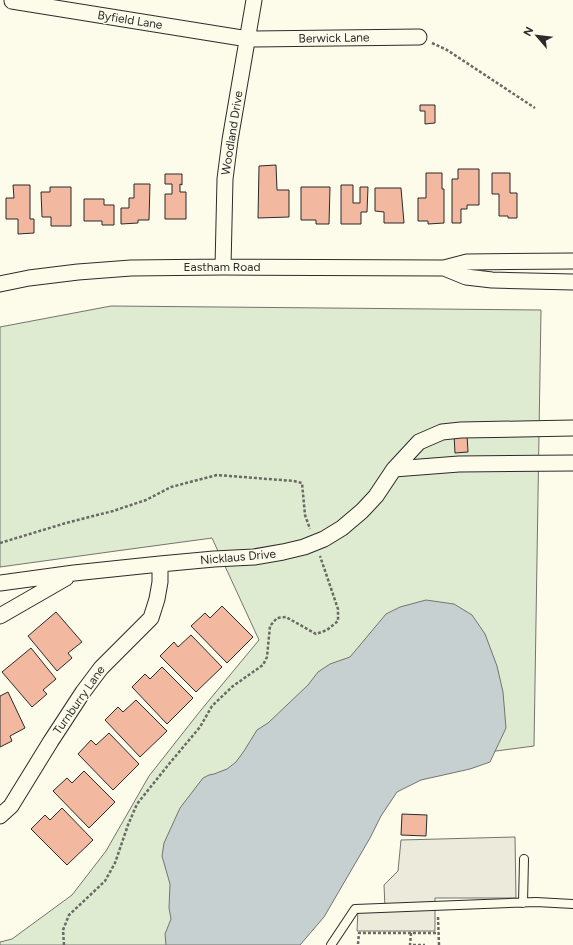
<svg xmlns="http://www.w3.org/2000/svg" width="573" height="945" viewBox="0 0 573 945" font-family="Figtree,sans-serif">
	<rect width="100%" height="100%" fill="#fdfbea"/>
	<path fill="#deebd1" stroke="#74746e" d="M111 306 541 310 534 746 398 764 268 945H0V942L12 939 72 895 106 851 149 776 201 710 259 640 212 538 116 551 0 567V327Z"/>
	<path fill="#eceadb" stroke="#74746e" d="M515 837 516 898H435V931H357L358 909 385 908 384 885 398 871 401 840Z"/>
	<path fill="#c7d0d0" stroke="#74746e" d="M426 600 454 604 472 615 485 634 497 666 503 692 506 728 490 762 470 769 421 780 397 792 381 816 370 838 324 917 300 945H166L165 934 171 919 169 908 170 884 162 856 164 843 180 808 203 778 209 775 214 774 227 769 236 762 244 751 257 730 268 723 308 685 318 672 330 664 350 657 386 614 400 607Z"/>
	<path fill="#f2b8a0" stroke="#2b2b2b" d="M420 105H435V123L425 124V111H420Z
		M276 165 277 190H289V217L258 218 259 166Z
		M458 169H479V205H467V209H461V223H452V179H458Z
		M426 173H442V189H444V223L428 224V221H418V198H426Z
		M492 173H510V193H517V218H508V216H499V194H492Z
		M165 174H182V185L180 184V192H186V219H165V194H172V184H165Z
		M134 184H150L149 220H138V223L121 224V208H129V198H134Z
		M13 185H30V219H34V233L18 234V219H6V198H14Z
		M341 185H353V203H360V187H368L367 212H361V224H341Z
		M50 187H71V226H51V217H42L41 192H50Z
		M301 187H330L329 224H316V220H301Z
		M375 188H401L404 223H384V212L375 211Z
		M84 199H104V205H114V225H102V221H84Z
		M454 435H467L468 452 455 453Z
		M222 606 253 637 227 663 191 626 205 613 210 618Z
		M56 612 82 642 68 653 72 658 57 671 28 636Z
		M191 635 222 667 196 692 160 656 174 642 178 647Z
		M31 648 56 679 43 690 47 694 32 707 2 672Z
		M162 667 193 698 167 724 132 687 145 674 150 679Z
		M8 692 25 728 10 736 12 741 0 747V696Z
		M136 700 167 731 140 757 105 720 118 707 123 712Z
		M109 733 139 764 113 790 78 754 91 740 96 745Z
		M84 771 115 802 89 828 53 791 67 778 72 783Z
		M62 808 93 840 67 865 31 829 45 815 50 820Z
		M402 814 427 815 426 836 401 835Z"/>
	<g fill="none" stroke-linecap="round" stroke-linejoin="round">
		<g stroke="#2b2b2b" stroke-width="10">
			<path id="lane" d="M523 903 524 859
				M331 945 355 909 536 902 573 904"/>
		</g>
		<g stroke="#2b2b2b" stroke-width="17">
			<path id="street" d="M12 1 248 39 419 37
				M223 267 225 179 230 140 254 0
				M444 268 466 277 492 280 573 282
				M0 284 29 278 78 272 131 268 223 267 444 268 467 262 573 261
				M394 469 459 464 573 463
				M0 583 74 573 160 564 214 559 254 557 283 552 304 547 324 539 342 528 362 511 376 496 394 469 419 442 442 432 461 430 573 428
				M0 616 66 578
				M0 816 11 806 51 741 83 692 101 668 151 618 157 599 160 582V564"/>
		</g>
		<path stroke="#6a6964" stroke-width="2.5" stroke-dasharray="3 2" stroke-linecap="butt" d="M432 43 447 50 535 108
			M0 543 66 523 113 511 146 500 171 487 217 475 294 481 302 483 305 515 310 529
			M438 917 439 945
			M411 933 410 945H425
			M358 944 359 933H439
			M64 945 63 930 69 915 105 881 115 863 128 825 137 804 169 764 200 727 212 706 233 686 263 665 267 657 270 626 277 618 286 617 316 634 327 630 338 621V609L320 556"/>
		<use href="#lane" stroke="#fdfbea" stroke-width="8"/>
		<use href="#street" stroke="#fdfbea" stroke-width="15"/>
	</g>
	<g text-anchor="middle" stroke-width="3" stroke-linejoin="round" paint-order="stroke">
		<g font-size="12" fill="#2b2b2b" stroke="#fdfbea">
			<text transform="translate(130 20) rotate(9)" y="4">Byfield Lane</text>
			<text transform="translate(334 38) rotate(-1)" y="4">Berwick Lane</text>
			<text transform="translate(232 133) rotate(-81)" y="4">Woodland Drive</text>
			<text x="222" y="271">Eastham Road</text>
			<text transform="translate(238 557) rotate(-5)" y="4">Nicklaus Drive</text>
			<text transform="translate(79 700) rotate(-55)" y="4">Turnburry Lane</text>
		</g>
	</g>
	<g transform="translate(537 36) rotate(298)" stroke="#fdfbea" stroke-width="3" paint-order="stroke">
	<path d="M0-3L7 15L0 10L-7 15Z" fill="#2b2b2b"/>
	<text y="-6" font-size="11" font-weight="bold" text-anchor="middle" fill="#2b2b2b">N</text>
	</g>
</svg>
